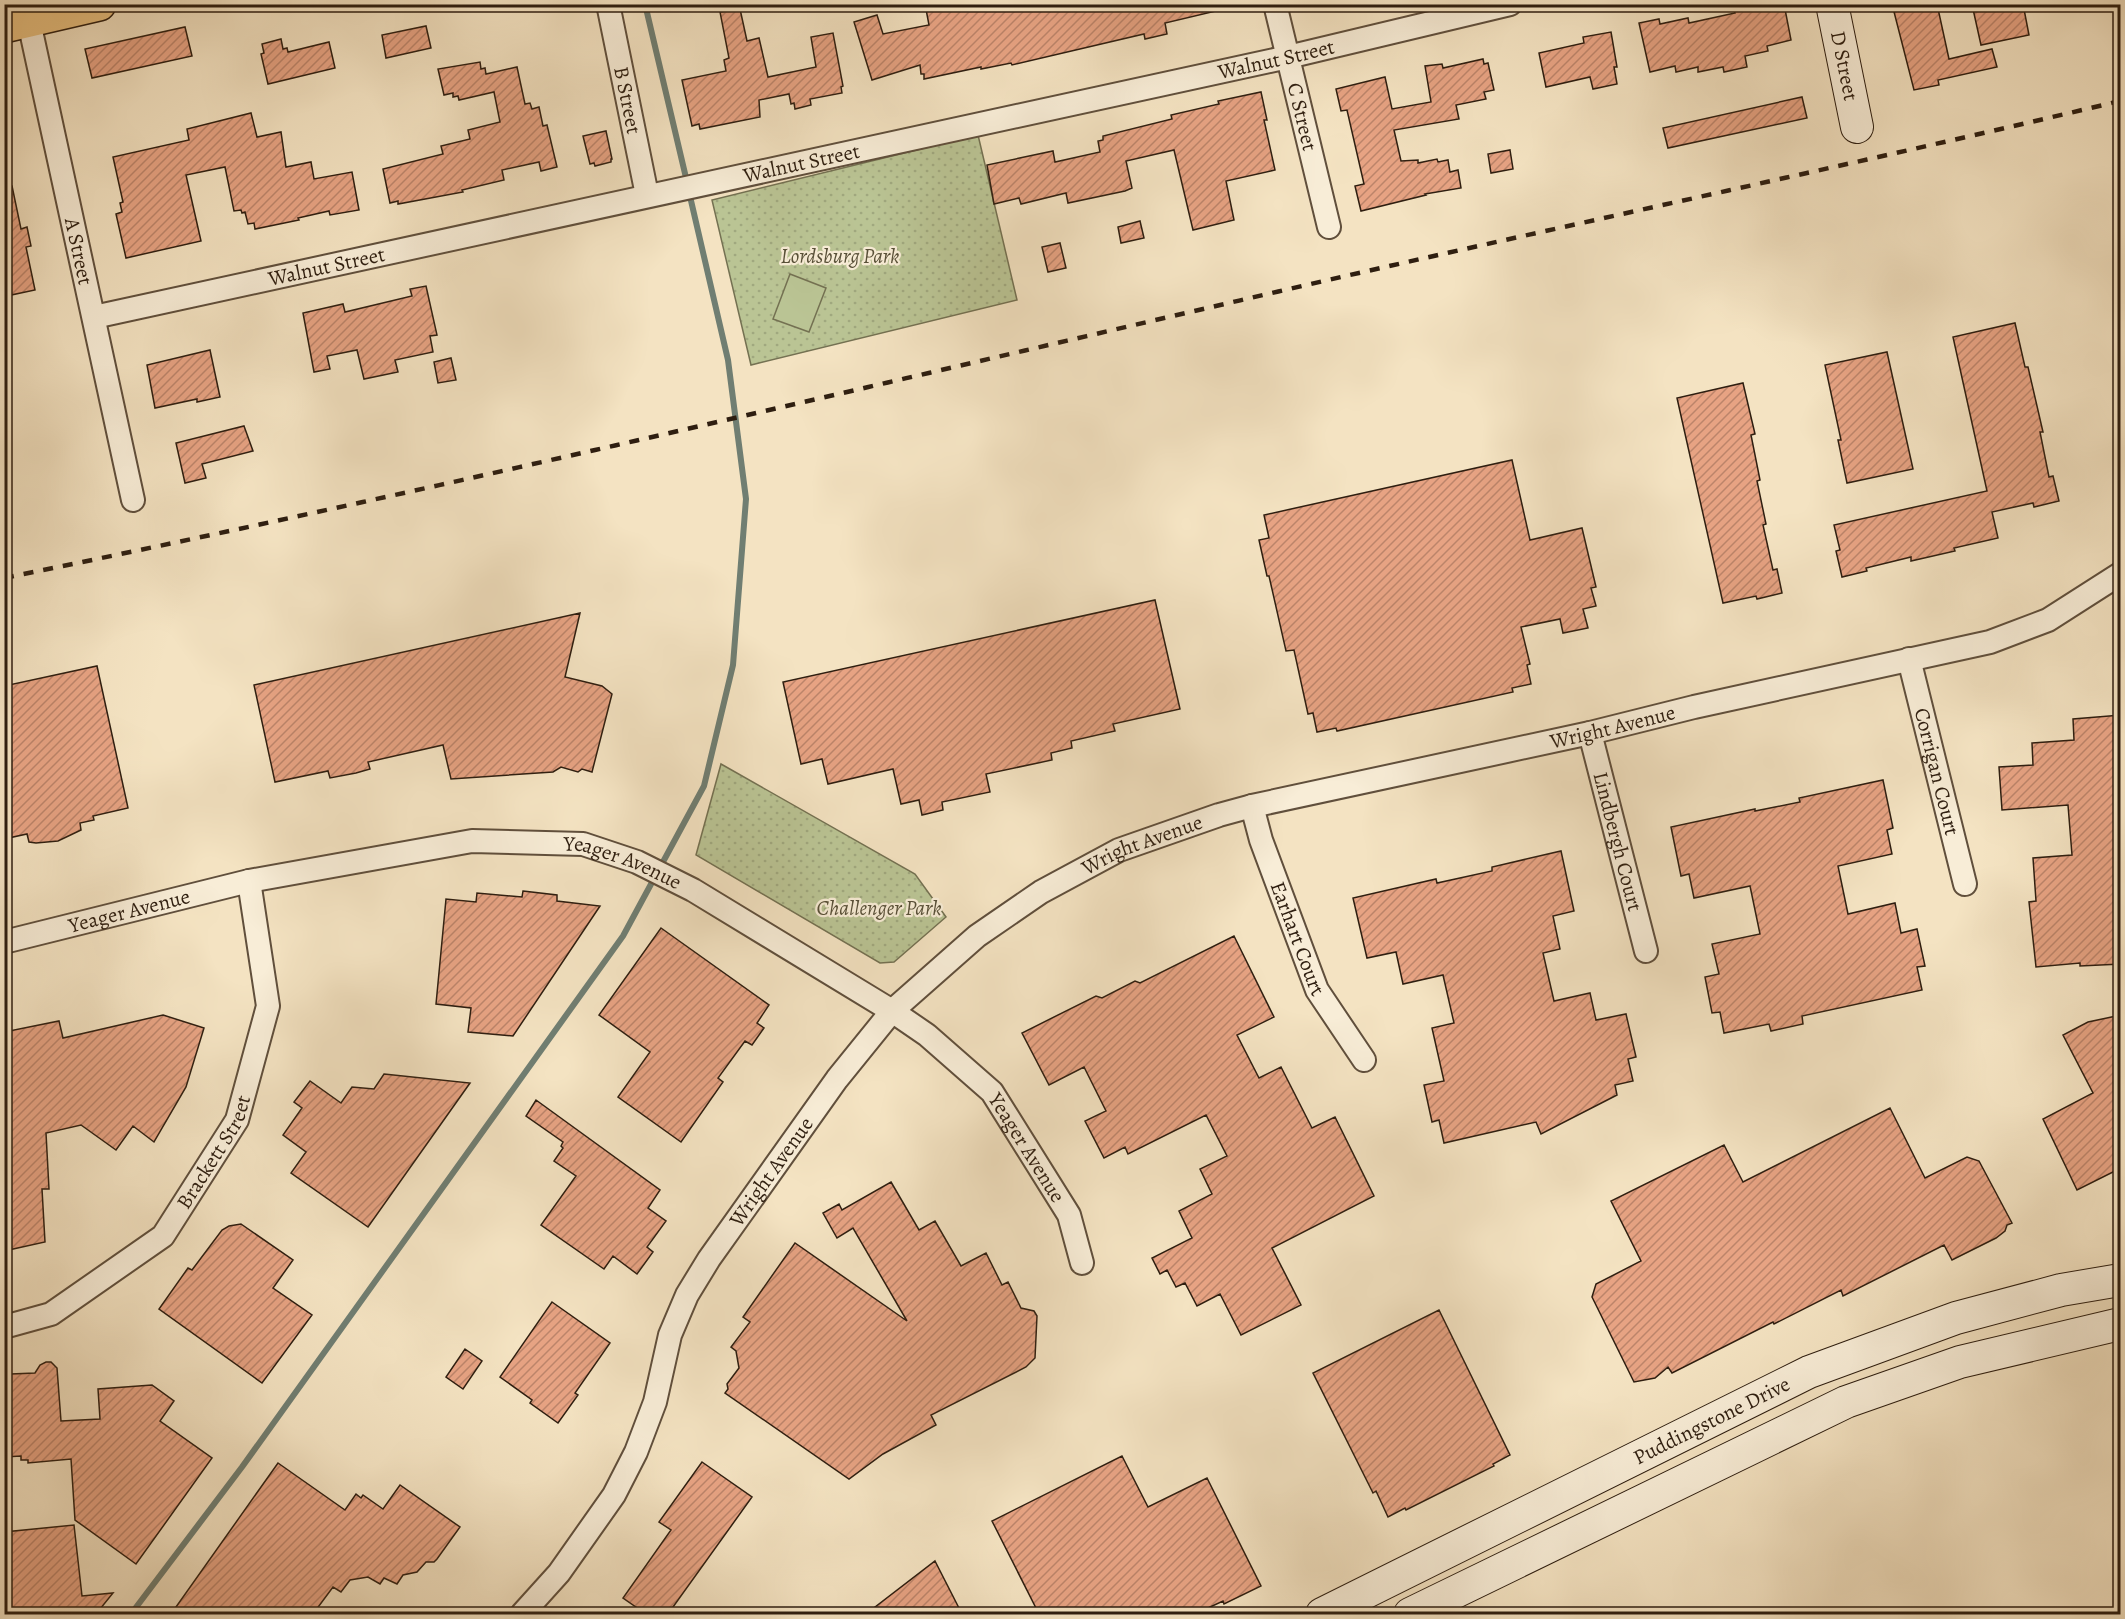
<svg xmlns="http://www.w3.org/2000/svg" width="2125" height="1619" viewBox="0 0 2125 1619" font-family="Alegreya,serif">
	<defs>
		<pattern id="park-dots" width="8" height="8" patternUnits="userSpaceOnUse" patternTransform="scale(1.5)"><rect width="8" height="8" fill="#bac494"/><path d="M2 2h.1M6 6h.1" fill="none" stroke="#a0a87f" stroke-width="1.8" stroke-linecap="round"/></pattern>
		<pattern id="building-hatch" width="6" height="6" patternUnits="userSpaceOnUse" patternTransform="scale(1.5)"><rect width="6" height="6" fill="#e7a383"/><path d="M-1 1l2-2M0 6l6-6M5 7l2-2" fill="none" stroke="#bc846a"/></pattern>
	</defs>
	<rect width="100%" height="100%" fill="#f4e3c2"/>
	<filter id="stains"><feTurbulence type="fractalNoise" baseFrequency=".00333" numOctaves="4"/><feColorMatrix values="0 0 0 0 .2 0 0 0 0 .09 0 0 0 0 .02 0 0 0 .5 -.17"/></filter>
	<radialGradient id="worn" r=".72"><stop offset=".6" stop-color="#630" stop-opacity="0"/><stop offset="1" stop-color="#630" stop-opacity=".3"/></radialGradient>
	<path fill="url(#park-dots)" stroke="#747152" stroke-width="1.5" d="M978 135 1017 300 751 365 712 200Z
		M721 764 915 874 946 917 894 962 880 963 696 855Z"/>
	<path fill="#bac494" stroke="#747152" stroke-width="1.5" d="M790 274 826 288 809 332 773 319Z"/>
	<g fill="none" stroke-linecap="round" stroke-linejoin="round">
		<path stroke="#707e72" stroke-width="6" d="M645 4 687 182
			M131 1614 242 1467 623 936 704 786 733 665 746 499 728 360 689 192"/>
	</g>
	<path fill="url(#building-hatch)" stroke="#2e1e10" stroke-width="1.5" d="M925 4H943L944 8 959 4H1058L1059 8 1075 4H1215L1216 11 1165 23 1167 34 1145 39 1144 34 1012 65 1011 63 981 69V67L924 79V74H921L920 65 872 80 854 22 877 15 883 34 929 25Z
		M1750 4H1784L1791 40 1767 46 1768 51 1745 56 1747 67 1724 72 1723 67 1698 72V67L1676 72 1675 66 1650 72 1639 23 1659 19 1660 24 1688 18 1689 23 1735 13 1733 8Z
		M1892 4H1937L1949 59 1992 49 1997 67 1938 80 1939 85 1914 90Z
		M1984 4H2023L2029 35 1981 45 1973 9 1984 6Z
		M740 9 747 41 759 38 768 77 816 67 811 37 833 33 843 86 841 87 842 93 810 99 811 105 795 109 794 103 791 104 789 94 759 100 760 117 700 129 699 124 692 126 682 80 726 71 724 60 729 58 720 12Z
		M426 26 431 48 386 58 382 35Z
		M185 27 192 56 92 78 85 49Z
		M1611 32 1617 67H1614L1617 84 1593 89 1590 77 1546 87 1539 53 1584 43 1583 37Z
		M281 39 283 49 287 48 288 52 329 42 335 68 268 84 261 54 264 53 262 44Z
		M1483 59 1484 64 1488 63 1494 90 1484 92 1486 99 1456 105 1459 119 1394 130 1401 161 1418 160V163L1437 159 1438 162 1448 160 1450 172 1458 170 1461 188 1425 194 1426 195 1361 211 1355 186 1364 184 1347 110 1341 111 1336 89 1385 77 1392 109 1431 102 1425 66 1442 64 1443 68Z
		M480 62 481 69 485 68 486 74 517 67 525 104 530 103 532 109 539 107 543 126 547 125 557 167 541 171 539 162 502 170 504 180 462 190 463 192 398 204V201L390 203 383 169 443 154 441 146 470 139 468 130 500 122 494 92 459 100 458 96 453 97V93L444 95 438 69Z
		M1261 92 1267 120H1264L1275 170 1226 181 1234 220 1193 230 1174 150 1126 161 1132 188 1125 191 1068 203 1066 193 1021 204 1019 198 994 204 987 165 1053 151 1055 162 1100 152 1098 141 1103 140V136L1172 119 1171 115 1219 104 1218 101Z
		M1802 97 1807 118 1668 148 1663 128Z
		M251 113 257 137 281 132 286 167 311 162 314 179 352 172 359 210 330 215 329 211 298 218 299 220 255 229 254 223 248 224 245 212 242 213 241 210 234 211 225 167 186 175 201 241 126 258 116 214 122 212 120 203 123 202 113 157 189 140 187 129Z
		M606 131 612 159H611V162L595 166 594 163 590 164 583 136Z
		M1510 150 1513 169 1491 173 1488 154Z
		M12 186 21 229 27 227 31 246 26 247 35 290 11 295 4 268V187Z
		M1140 221 1144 238 1121 243 1118 227Z
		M1060 243 1066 268 1048 272 1042 247Z
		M426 286 437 335 430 336 433 352 395 360 398 372 364 379 357 350 327 356 330 369 314 372 303 313 343 304 345 312 412 296 410 289Z
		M2015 323 2025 367H2028L2043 432H2040L2049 477 2053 476 2059 501 2034 507 2033 503 1992 512 1998 538 1954 548 1955 551 1911 561V557L1866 568 1867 571 1842 577 1836 551 1840 550 1834 525 1987 491 1953 337Z
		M210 350 220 397 197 402V399L155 408 147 365Z
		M1887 352 1913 469 1847 483 1838 440H1841L1825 365Z
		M451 358 456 380 438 383 434 362Z
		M1743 383 1755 434 1751 435 1760 480 1757 481 1766 524 1763 525 1773 570 1777 569 1782 593 1757 599 1756 596 1723 603 1677 398Z
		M244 426 253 451 202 464 206 478 185 483 176 443Z
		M1512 460 1530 540 1582 528 1596 587 1591 588 1596 606 1583 609 1588 628 1563 633 1560 619 1521 627 1530 664 1527 665 1531 684 1512 688 1513 692 1337 731 1336 728 1317 732 1313 713 1308 714 1294 650 1286 651 1269 576H1267L1259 540 1269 538 1264 515Z
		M1155 600 1180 709 1113 724 1115 731 1071 741 1072 748 1051 753 1052 760 986 774 990 792 942 802 943 810 922 815 919 800 901 804 893 769 828 784 822 759 801 764 783 682Z
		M580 613 565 677 602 686 612 694 592 772 582 769 578 772 561 767 553 772 451 779 443 745 368 762 370 769 356 773 330 778 328 771 275 782 254 685Z
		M97 666 128 808 93 816 94 820 80 823 81 830 58 841 36 843 29 842 27 834 4 839V686Z
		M2121 715V964L2080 966V963L2036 967 2029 902 2036 901 2033 858 2072 855 2068 805 2002 810 1999 767 2033 765 2032 743 2074 740 2073 719Z
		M1883 780 1893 828 1887 830 1892 854 1838 866 1848 914 1895 903 1901 933 1917 929 1925 966 1917 967 1922 990 1802 1016 1803 1024 1771 1031 1769 1024 1724 1033 1720 1012 1712 1013 1705 977 1719 974 1712 944 1760 934 1750 886 1694 898 1689 874 1681 876 1671 827 1755 809V811L1800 802 1799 798Z
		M1561 851 1574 911 1553 916 1560 949 1543 953 1554 1001 1590 993 1596 1020 1626 1014 1636 1057 1628 1059 1633 1081 1615 1085 1617 1095 1541 1134 1536 1122 1444 1143 1439 1120 1432 1122 1424 1085 1444 1081 1432 1028 1454 1023 1443 975 1403 984 1396 952 1367 958 1353 898 1436 879 1437 883 1492 871V867Z
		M523 891 557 895V901L600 906 513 1036 468 1032 471 1008 436 1004 446 899 476 902 477 893 522 897Z
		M661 928 769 1005 757 1023 764 1028 752 1045 745 1041 718 1078 723 1082 681 1142 618 1097 650 1052 599 1015Z
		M1234 936 1274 1017 1237 1035 1259 1078 1281 1067 1312 1128 1335 1117 1374 1196 1272 1248 1301 1305 1241 1335 1220 1294 1197 1306 1185 1283 1176 1287 1167 1270 1160 1274 1152 1258 1192 1238 1179 1211 1212 1194 1200 1169 1227 1156 1206 1115 1128 1154 1125 1147 1104 1158 1085 1121 1106 1111 1084 1067 1049 1085 1022 1033 1096 996 1102 998 1135 981 1140 983Z
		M163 1015 204 1028 186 1087 154 1142 133 1126 116 1150 81 1125 46 1133 49 1189H42L45 1242 4 1251V1032L59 1021 63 1038Z
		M2121 1015V1168L2077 1190 2043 1119 2093 1093 2063 1035 2088 1022Z
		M384 1074 470 1083 368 1227 291 1173 306 1152 283 1135 302 1108 294 1102 310 1081 341 1103 352 1087 374 1089Z
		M536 1100 660 1190 648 1208 666 1221 647 1247 653 1252 637 1274 613 1256 604 1269 541 1225 576 1176 554 1161 563 1148 561 1146 563 1142 526 1116Z
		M1890 1108 1925 1178 1967 1157 1979 1161 2012 1223 2007 1225 2005 1231 1996 1238 1952 1260 1944 1245 1843 1296 1841 1290 1774 1324 1773 1322 1672 1373 1668 1367 1655 1378 1634 1382 1592 1297 1596 1284 1641 1261 1611 1201 1724 1145 1743 1182Z
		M891 1182 919 1230 935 1221 961 1266 986 1253 1002 1285 1008 1282 1021 1308 1034 1311 1037 1316 1035 1358 1026 1367 931 1415 936 1425 883 1454 849 1479 725 1393 728 1389 727 1384 739 1368 736 1351 731 1347 750 1322 743 1317 795 1243 907 1321 853 1228 837 1238 823 1213 839 1204 842 1210Z
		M241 1224 293 1260 273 1288 312 1315 262 1383 159 1309 188 1268 192 1270 222 1230 229 1226Z
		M552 1302 610 1343 575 1393 578 1395 558 1423 530 1403 532 1400 500 1377Z
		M1439 1310 1510 1455 1493 1464 1494 1466 1406 1510 1405 1508 1388 1517 1376 1491 1373 1493 1313 1373Z
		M465 1349 482 1361 463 1389 446 1377Z
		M46 1362H51L57 1368 61 1421 100 1419 98 1389 152 1385 174 1401 160 1421 212 1458 136 1564 75 1520 71 1459 28 1463V1460H21V1456L4 1457V1382H11V1374L35 1373 40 1365Z
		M1122 1456 1148 1507 1207 1478 1261 1586 1224 1604 1223 1601 1195 1614H1039L992 1521Z
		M702 1462 752 1497 668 1614H646L623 1598 671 1530 659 1522Z
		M278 1463 345 1510 356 1494 361 1498 363 1495 383 1509 400 1485 460 1527 437 1559 434 1562H426L417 1572 403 1575 397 1584 384 1578 380 1584 368 1577 350 1580 341 1592 333 1587 313 1614H171Z
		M74 1525 82 1596 113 1593 96 1614H4V1532Z
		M935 1561 962 1614H866Z"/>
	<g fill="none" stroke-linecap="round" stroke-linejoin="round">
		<g stroke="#604f3c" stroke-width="26">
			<g id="street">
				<path id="s1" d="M608 4 647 195"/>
				<path id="s2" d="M1275 4 1329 227"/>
				<path id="s3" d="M26 8 133 500"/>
				<path id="s4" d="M94 317 1288 57 1510 4"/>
				<path id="s5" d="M1909 659 1965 884"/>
				<path id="s6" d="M1590 733 1646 951"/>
				<path id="s7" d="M1252 806 1261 840 1317 990 1364 1060"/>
				<path id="s8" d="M4 942 249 881 472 841 583 844 637 862 693 890 892 1011 927 1035 992 1092 1069 1215 1082 1263"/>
				<path id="s9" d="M4 1327 51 1314 163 1236 237 1120 268 1006 249 881"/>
				<path id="s10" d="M522 1614 559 1573 614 1495 636 1452 655 1402 670 1335 687 1295 709 1259 837 1079 892 1011 977 936 1041 892 1119 850 1219 815 1252 806 1590 733 1694 707 1990 642 2048 620 2120 574"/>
			</g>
		</g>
		<g stroke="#2e1e10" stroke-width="34">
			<g id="secondary">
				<path id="s11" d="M1832 4 1857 127"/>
				<path id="s12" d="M1322 1614 1809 1372 1956 1318 2061 1290 2120 1280"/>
				<path d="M1410 1614 1846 1402 1960 1362 2120 1324"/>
			</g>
		</g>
		<g stroke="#2e1e10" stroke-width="36">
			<path id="primary" d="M4 26 99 4"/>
		</g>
		<use href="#street" stroke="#f8edd7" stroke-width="22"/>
		<use href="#secondary" stroke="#f8edd7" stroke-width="32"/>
		<use href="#primary" stroke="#eac281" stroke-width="33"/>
		<path stroke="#2e1e10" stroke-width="4.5" stroke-dasharray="10 10" stroke-linecap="butt" d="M4 578C439 490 870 386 1302 286 1575 223 1848 166 2120 101"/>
	</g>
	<g text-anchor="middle" stroke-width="4.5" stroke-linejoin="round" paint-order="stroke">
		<g font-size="21" fill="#2e1e10" stroke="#f8edd7">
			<text dy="7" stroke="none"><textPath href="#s4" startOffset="1210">Walnut Street</textPath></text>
			<text dy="7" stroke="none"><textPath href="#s11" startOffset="63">D Street</textPath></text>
			<text dy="7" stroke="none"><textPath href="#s1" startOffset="98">B Street</textPath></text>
			<text dy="7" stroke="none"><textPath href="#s2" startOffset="116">C Street</textPath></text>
			<text dy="7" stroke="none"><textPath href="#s4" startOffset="724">Walnut Street</textPath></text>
			<text dy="7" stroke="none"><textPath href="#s3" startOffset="249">A Street</textPath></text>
			<text dy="7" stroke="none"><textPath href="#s4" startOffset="238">Walnut Street</textPath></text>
			<text dy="7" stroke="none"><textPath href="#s10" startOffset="1504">Wright Avenue</textPath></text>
			<text dy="7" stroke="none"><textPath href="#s5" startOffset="116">Corrigan Court</textPath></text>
			<text dy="7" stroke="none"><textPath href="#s6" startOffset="112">Lindbergh Court</textPath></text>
			<text dy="7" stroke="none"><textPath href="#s10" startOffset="1018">Wright Avenue</textPath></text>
			<text dy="7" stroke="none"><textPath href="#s8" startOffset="633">Yeager Avenue</textPath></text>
			<text dy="7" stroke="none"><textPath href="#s8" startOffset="129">Yeager Avenue</textPath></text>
			<text dy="7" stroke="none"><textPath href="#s7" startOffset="140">Earhart Court</textPath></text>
			<text dy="7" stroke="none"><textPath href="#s8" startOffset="1137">Yeager Avenue</textPath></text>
			<text dy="7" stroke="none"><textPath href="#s9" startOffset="284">Brackett Street</textPath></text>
			<text dy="7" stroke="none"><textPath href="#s10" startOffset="514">Wright Avenue</textPath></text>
			<text dy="7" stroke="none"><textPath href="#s12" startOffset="435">Puddingstone Drive</textPath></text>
		</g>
		<g font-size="21" font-style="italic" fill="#585038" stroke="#f8edd7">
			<text x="840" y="263">Lordsburg Park</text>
			<text x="879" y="915">Challenger Park</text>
		</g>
	</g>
	<rect width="2125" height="1619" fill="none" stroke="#f4e3c2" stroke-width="24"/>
	<rect x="6" y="6" width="2113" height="1607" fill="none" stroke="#2e1e10" stroke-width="3"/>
	<rect x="12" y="12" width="2101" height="1595" fill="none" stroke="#2e1e10" stroke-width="1.5"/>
	<rect width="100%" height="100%" filter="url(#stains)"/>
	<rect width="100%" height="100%" fill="url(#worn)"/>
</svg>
